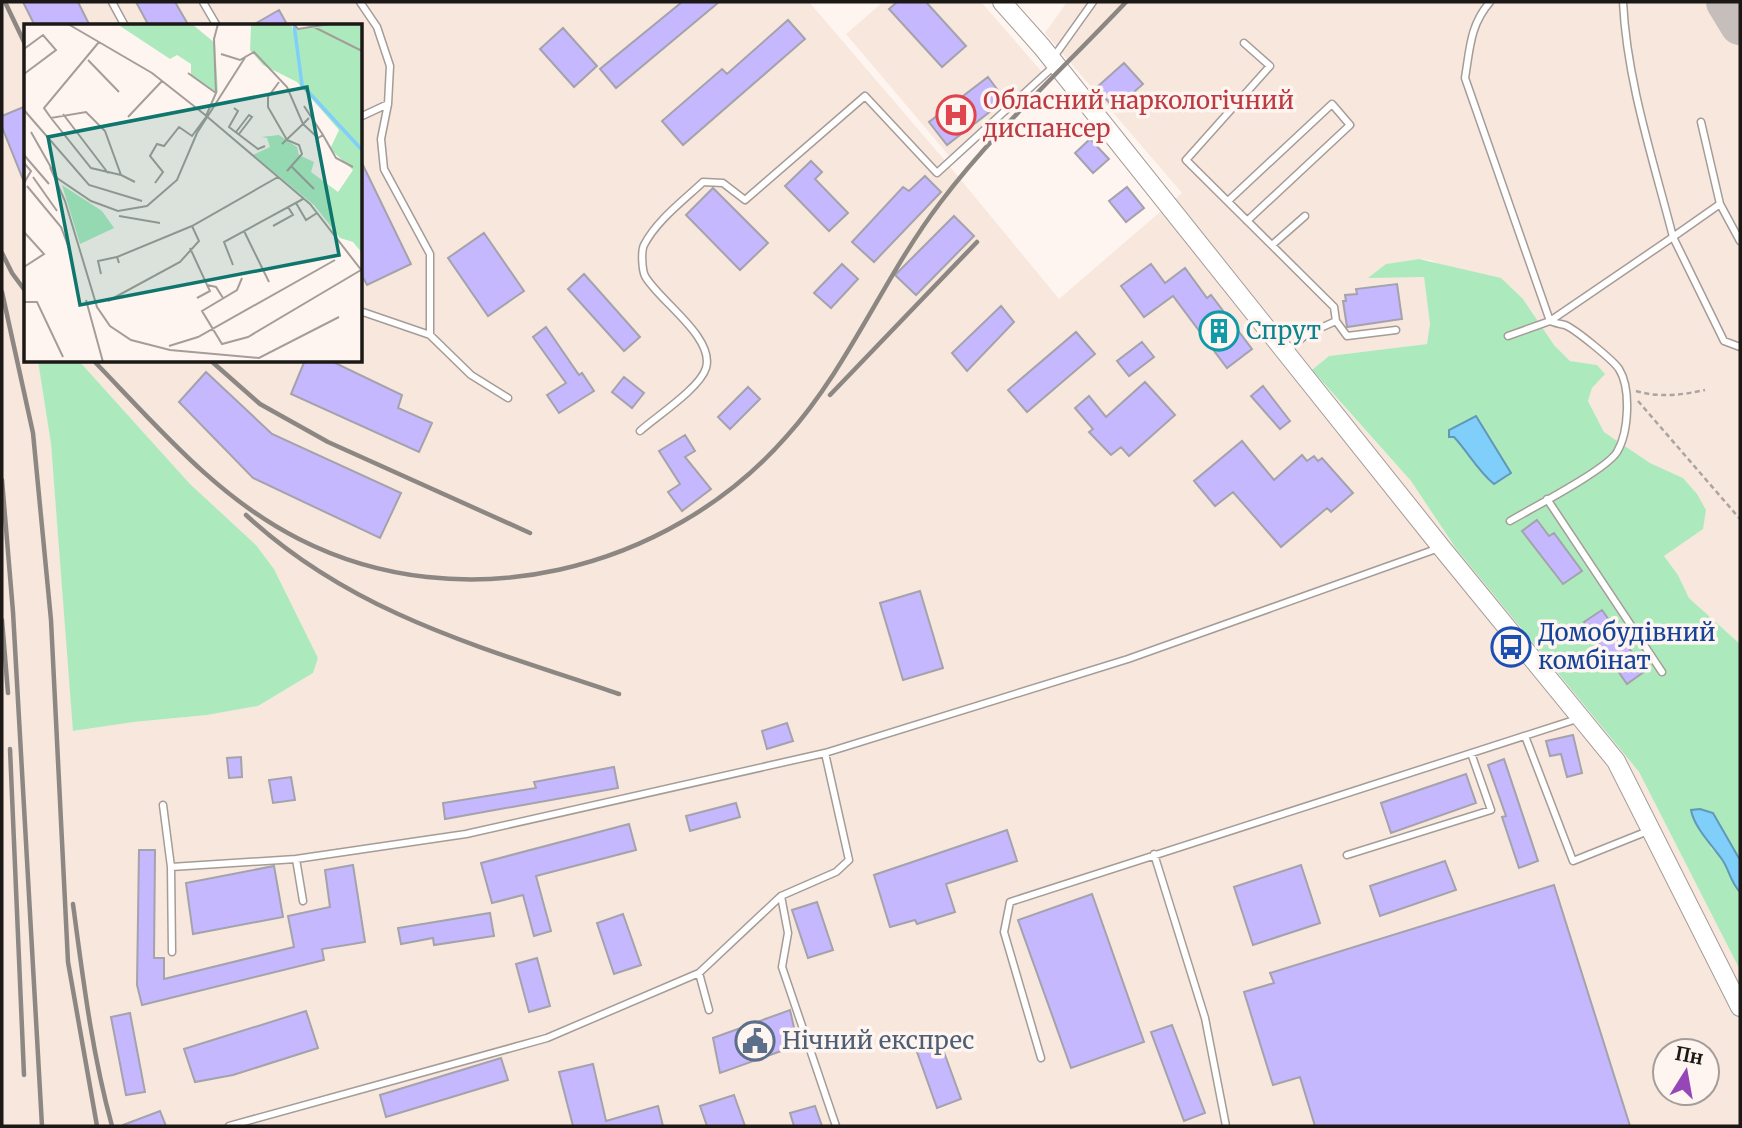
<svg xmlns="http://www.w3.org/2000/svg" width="1742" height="1128" viewBox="0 0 1742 1128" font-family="Merriweather,serif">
	<rect width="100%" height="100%" fill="#fff5f0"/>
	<path fill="#f7e7dd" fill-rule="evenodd" d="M2 2H809L947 163 1059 299 1182 193 1045 33 1067 2H1740V644L1689 598 1678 575 1664 556 1683 478 1650 463 1604 432 1588 401 1592 388 1604 373 1596 365 1570 361 1554 345 1523 299 1430 260 1419 259 1386 264 1424 277 1430 324 1428 344 1329 356 1312 371 1411 481 1457 550 1639 772 1740 970V1126H2ZM26 26H360V360L79 361 190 484 256 545 274 569 318 658 313 673 258 706 207 715 134 722 74 731 51 444 38 360H26ZM1665 1051H1707V1093H1665Z
		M883 2H981L1043 73 951 158 846 34Z"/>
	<path fill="#aceabe" d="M1712 2H1740V48Z
		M1419 259 1501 278 1523 299 1554 345 1570 361 1597 365 1605 374 1592 388 1588 401 1604 432 1650 463 1683 478 1697 494 1706 510 1703 529 1664 556 1678 575 1689 598 1740 644V860L1727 837 1692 816 1709 840 1711 848 1722 858 1735 886 1740 892V970L1639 772 1457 550 1411 481 1312 370 1329 356 1427 344 1430 324 1424 277 1368 278 1386 264Z
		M38 361H79L190 484 256 545 274 569 318 658 313 673 258 706 207 715 134 722 73 731 51 444Z"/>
	<path fill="#7fcffa" stroke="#6198b6" stroke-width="2" d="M1476 416 1511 473 1494 484C1478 471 1468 452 1454 437H1449V430Z
		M1700 809 1713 813 1740 860V892C1730 882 1729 868 1721 858 1711 844 1694 827 1691 810Z"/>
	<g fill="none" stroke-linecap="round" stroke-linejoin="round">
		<path stroke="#c6beba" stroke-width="40" d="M1726 2 1740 25"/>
	</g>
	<path fill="#c5b8ff" stroke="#a4a2ab" stroke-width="2" d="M23 2H78L90 26H35Z
		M136 2H175L189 26H149Z
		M682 2H719L616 88 600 69Z
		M897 2H926L966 46 942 67 889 9Z
		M279 10 288 26H251Z
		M788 20 805 39 683 145 662 121 722 69 727 74Z
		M563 28 597 66 574 87 540 49Z
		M1124 63 1143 84 1115 109 1096 88Z
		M988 77 1005 100 947 145 929 122Z
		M26 106V187L2 127V116Z
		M1090 139 1109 159 1093 173 1075 153Z
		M360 159 411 264 367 285 360 272Z
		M811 161 822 172 815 179 848 213 829 231 785 186Z
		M925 176 941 192 874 262 852 242 903 187 909 191Z
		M1127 187 1144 208 1126 222 1109 201Z
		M713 188 768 243 740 270 686 215Z
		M954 216 974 236 916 295 895 275Z
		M484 233 524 291 488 316 448 258Z
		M842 264 858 279 831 308 814 293Z
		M1151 264 1165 283 1185 268 1207 298 1211 295 1252 349 1227 368 1173 296 1144 317 1121 286Z
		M584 274 640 337 624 351 568 289Z
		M1397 284 1402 319 1347 327 1343 301H1346L1345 295 1357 294 1356 289Z
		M1001 306 1014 322 967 371 952 353Z
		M546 327 579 375 582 373 594 391 559 413 547 395 566 383 533 337Z
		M1076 332 1095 354 1027 412 1008 390Z
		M1142 342 1154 357 1129 376 1117 361Z
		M305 360H329L402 395 398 408 432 423 419 452 291 394Z
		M206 372 272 434 401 493 380 538 253 478 179 402Z
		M624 377 644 393 632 408 612 392Z
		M1145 382 1175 415 1129 456 1121 447 1111 455 1089 432 1093 429 1075 408 1089 396 1106 417Z
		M1263 386 1290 421 1280 429 1251 396Z
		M748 387 760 399 730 429 718 417Z
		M685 435 695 451 685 457 711 489 682 511 668 492 680 484 659 451Z
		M1242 441 1274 480 1302 455 1307 461 1314 456 1318 461 1322 458 1353 493 1331 512 1327 508 1281 547 1233 492 1215 506 1194 481Z
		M1537 520 1549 536 1554 533 1582 571 1563 584 1522 531Z
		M920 591 943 668 903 680 880 603Z
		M1602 610 1645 671 1627 684 1584 622Z
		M787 723 793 741 767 749 762 731Z
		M1573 735 1582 773 1567 777 1561 754 1550 756 1546 741Z
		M241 757 242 777 229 778 227 758Z
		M1504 759 1538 861 1519 868 1502 817 1506 816 1488 765Z
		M614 767 618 788 445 819 443 803 536 788 534 782Z
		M1466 774 1476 803 1391 833 1381 803Z
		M291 777 295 800 273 803 269 780Z
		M736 803 740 817 690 831 686 816Z
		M629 824 636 850 536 876 551 931 534 936 523 895 492 903 481 863Z
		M1007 830 1017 861 946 884 955 912 917 924 915 920 890 927 874 875Z
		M139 850H155L154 958H164V979L294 947 288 916 330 907 325 870 353 865 365 942 322 949 324 960 142 1005 137 985Z
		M1445 861 1456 890 1380 916 1370 886Z
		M1301 865 1320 923 1253 945 1234 887Z
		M274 866 283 917 193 934 186 883Z
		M1554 885 1630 1126H1315L1300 1077 1273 1085 1244 992 1274 983 1270 973Z
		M1092 894 1144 1042 1071 1068 1018 920Z
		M817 902 833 950 808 958 792 910Z
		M490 913 494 936 434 945 433 938 401 944 398 928Z
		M623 914 641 965 614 974 597 923Z
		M537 958 550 1006 529 1012 516 964Z
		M790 1010 798 1045 720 1073 713 1038Z
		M306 1011 318 1048 233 1075 195 1082 184 1049Z
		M130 1013 145 1092 126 1095 111 1017Z
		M1172 1025 1205 1113 1184 1121 1151 1032Z
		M941 1044 961 1099 937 1108 917 1052Z
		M501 1058 508 1080 386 1117 380 1095Z
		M593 1064 606 1121 658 1106 663 1126H573L559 1072Z
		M734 1095 745 1126H707L700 1106Z
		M815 1106 822 1126H794L790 1113Z
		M160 1111 166 1126H123V1125Z"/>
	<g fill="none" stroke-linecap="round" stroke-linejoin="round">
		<g stroke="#a59c97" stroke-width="9">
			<path id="lane" d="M112 2 125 26
				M203 2 217 26
				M360 2 377 27 390 66 388 104 381 139 384 169 430 254V335L471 375 508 398
				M1490 2C1470 25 1470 48 1465 78L1550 321C1555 323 1560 324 1565 325 1575 329 1613 360 1619 369 1631 388 1629 432 1617 452 1606 470 1532 508 1510 521
				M1244 43 1270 66 1186 160 1334 307 1336 321 1347 336 1396 330
				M1053 58 1093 2
				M360 117 388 104
				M1701 122 1720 204 1740 241
				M1228 201 1332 104 1350 125 1247 221
				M1720 204 1673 237 1724 341 1740 347
				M1272 245 1305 216
				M360 311 430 335
				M1508 336 1550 321 1673 237C1653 159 1627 82 1623 2
				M1286 351 1307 334 1336 321
				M640 431C657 416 700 388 706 368 715 337 658 300 645 276 642 270 641 251 644 245 657 220 683 201 703 182L723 183 745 200 865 96 937 173 1054 66
				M1547 499 1662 672
				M1525 736 1573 861 1648 831
				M163 805 171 867
				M1154 854 1205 1018 1226 1126
				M1347 855 1491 810 1471 753
				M296 859 466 834 825 753 1128 659 1439 548
				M781 896 788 933 782 967 836 1126
				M172 952 171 867 296 859 303 901
				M699 973 709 1010
				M1041 1058 1004 932 1010 902 1577 719
				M229 1126 547 1038 699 973 781 896 836 872 849 860 825 753"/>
		</g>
		<g stroke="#a59c97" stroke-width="20">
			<path id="secondary" d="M1002 2 1042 47 1441 547 1616 761 1740 1007"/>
		</g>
		<path stroke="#aba4a0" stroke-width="2.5" stroke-dasharray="5 3.5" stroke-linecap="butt" d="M1636 391C1660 398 1681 395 1705 390
			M1638 401 1740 519"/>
		<use href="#lane" stroke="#fff" stroke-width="6"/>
		<use href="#secondary" stroke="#fff" stroke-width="18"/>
		<path stroke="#8d8783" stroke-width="4.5" d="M5 2 26 46
			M2 253 12 273 26 292
			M2 292 33 433 51 620 68 962 97 1126
			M93 360C156 425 217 498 299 539 462 622 667 572 786 437 849 367 883 278 940 203 994 131 1064 68 1126 2
			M210 360 260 404 328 442 530 533
			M830 395 977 242
			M2 480 13 612 42 1126
			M246 515C354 615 484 648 619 694
			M2 620 8 693
			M10 749 24 1075
			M73 904C83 979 92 1053 112 1126"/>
	</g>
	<defs>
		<g id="hospital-ring" transform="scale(2.0125)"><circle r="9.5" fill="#fff5f0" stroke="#e0444e" stroke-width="1.5"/><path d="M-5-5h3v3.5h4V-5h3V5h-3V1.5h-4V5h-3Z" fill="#e0444e"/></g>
		<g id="building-ring" transform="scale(2.0125)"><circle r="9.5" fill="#fff5f0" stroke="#0f9aa8" stroke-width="1.5"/><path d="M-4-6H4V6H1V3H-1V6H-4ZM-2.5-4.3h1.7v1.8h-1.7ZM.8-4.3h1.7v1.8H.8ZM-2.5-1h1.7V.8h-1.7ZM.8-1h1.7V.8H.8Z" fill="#0f9aa8"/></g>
		<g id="bus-ring" transform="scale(2.0125)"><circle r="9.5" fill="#fff5f0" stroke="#1a4fb4" stroke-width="1.5"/><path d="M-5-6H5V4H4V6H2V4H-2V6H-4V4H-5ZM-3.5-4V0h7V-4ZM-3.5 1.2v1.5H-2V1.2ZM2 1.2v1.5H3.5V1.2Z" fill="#1a4fb4"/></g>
		<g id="civic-ring" transform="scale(2.0125)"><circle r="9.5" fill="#fff5f0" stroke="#5c6f8a" stroke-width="1.5"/><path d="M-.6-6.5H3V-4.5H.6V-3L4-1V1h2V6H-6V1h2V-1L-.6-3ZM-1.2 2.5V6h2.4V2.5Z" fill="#5c6f8a"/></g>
	</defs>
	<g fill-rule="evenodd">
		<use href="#hospital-ring" x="956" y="115"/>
		<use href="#building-ring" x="1219" y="331"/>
		<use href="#bus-ring" x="1511" y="647"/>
		<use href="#civic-ring" x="755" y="1041"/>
	</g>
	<g text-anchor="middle" stroke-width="7" stroke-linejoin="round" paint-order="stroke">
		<g font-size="24" fill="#be3a42" stroke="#fff5f0" text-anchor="start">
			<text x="983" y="109">Обласний наркологічний<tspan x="983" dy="28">диспансер</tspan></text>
		</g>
		<g font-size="24" fill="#0d838f" stroke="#fff5f0" text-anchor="start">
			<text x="1246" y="339">Спрут</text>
		</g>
		<g font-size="24" fill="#164399" stroke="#fff5f0" text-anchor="start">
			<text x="1538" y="641">Домобудівний<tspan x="1538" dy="28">комбінат</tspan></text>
		</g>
		<g font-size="24" fill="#4e5e75" stroke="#fff5f0" text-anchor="start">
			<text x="782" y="1049">Нічний експрес</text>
		</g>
	</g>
	<g transform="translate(24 24)">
		<rect width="338" height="338" fill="#fff5f0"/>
		<path d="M93 0H168L191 19 194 69 167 52V40L153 31 146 35ZM307 0H338V229L329 218 316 214 290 181 229 131 246 123 243 114 237 113 255 111 273 123 275 131 290 138 287 148 314 168 329 146 306 125 315 106 273 58 239 41 226 26 227 1H267L269 6ZM38 161 78 187 90 204 56 220Z" fill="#aceabe"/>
		<path fill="none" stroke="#7fcffa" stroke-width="3.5" d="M270 0 278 61 338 126"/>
		<path fill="none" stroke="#a49d99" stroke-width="2" d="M44 0 128 49 180 90 286 180 338 247M270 0 274 5 305 0M290 3 338 27M75 18 20 84 27 94 62 88 81 107 97 151 111 158M0 25 19 11 32 26 0 50M197 30 216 36 230 28 263 63 279 100 258 120M64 36 95 68M164 49 192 69 182 92M255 58 244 73V83L263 116 275 121 278 130 263 147M192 69 190 15 194 0M280 82 299 111 294 114 279 100 285 94M210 84 214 87 205 103 234 125 241 122M0 86 65 161 118 177M39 90 84 149M104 93 138 57M27 94 67 144 97 151M7 108 33 154 67 177 94 187 123 182 153 156 173 109 222 32M212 108 225 91 228 93 215 110M299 111 312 134 329 143M0 131 25 160M0 139 7 147 0 159M26 143 41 177 73 283 86 302 107 316 146 326 235 334 315 293M268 143 290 165M9 153 33 187M131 159 139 148 126 132 133 120 140 122 155 103 168 112 182 93M3 162 37 203 45 224M272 179 282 196 293 189M95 192 136 199M249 202 269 191 264 183M220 207 245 258M0 208 20 230 0 243M166 224 183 261 192 263 199 274M93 233 168 202 254 153M209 241 200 218 279 175M77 250 74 237 93 233 95 239M218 254 213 266 178 287 198 320 224 313 337 246M173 274 186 267 183 261M62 276 79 338M84 277 156 238 175 217 168 202M0 278H13L39 333M145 322 174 313 311 236"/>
		<path fill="#0f766e" fill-opacity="0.15" stroke="#0f766e" stroke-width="3.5" d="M283 63 315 231 56 281 24 113Z"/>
		<rect width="338" height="338" fill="none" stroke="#1b1816" stroke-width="3.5"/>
	</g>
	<rect width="1742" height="1128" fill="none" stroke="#1b1816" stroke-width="7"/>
	<g transform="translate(1686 1072) rotate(11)"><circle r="33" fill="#fff5f0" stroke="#a49d99" stroke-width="2"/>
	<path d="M0-5L12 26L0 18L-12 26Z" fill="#9647b7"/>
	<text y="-10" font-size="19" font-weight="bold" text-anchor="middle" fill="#1b1816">Пн</text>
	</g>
</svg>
